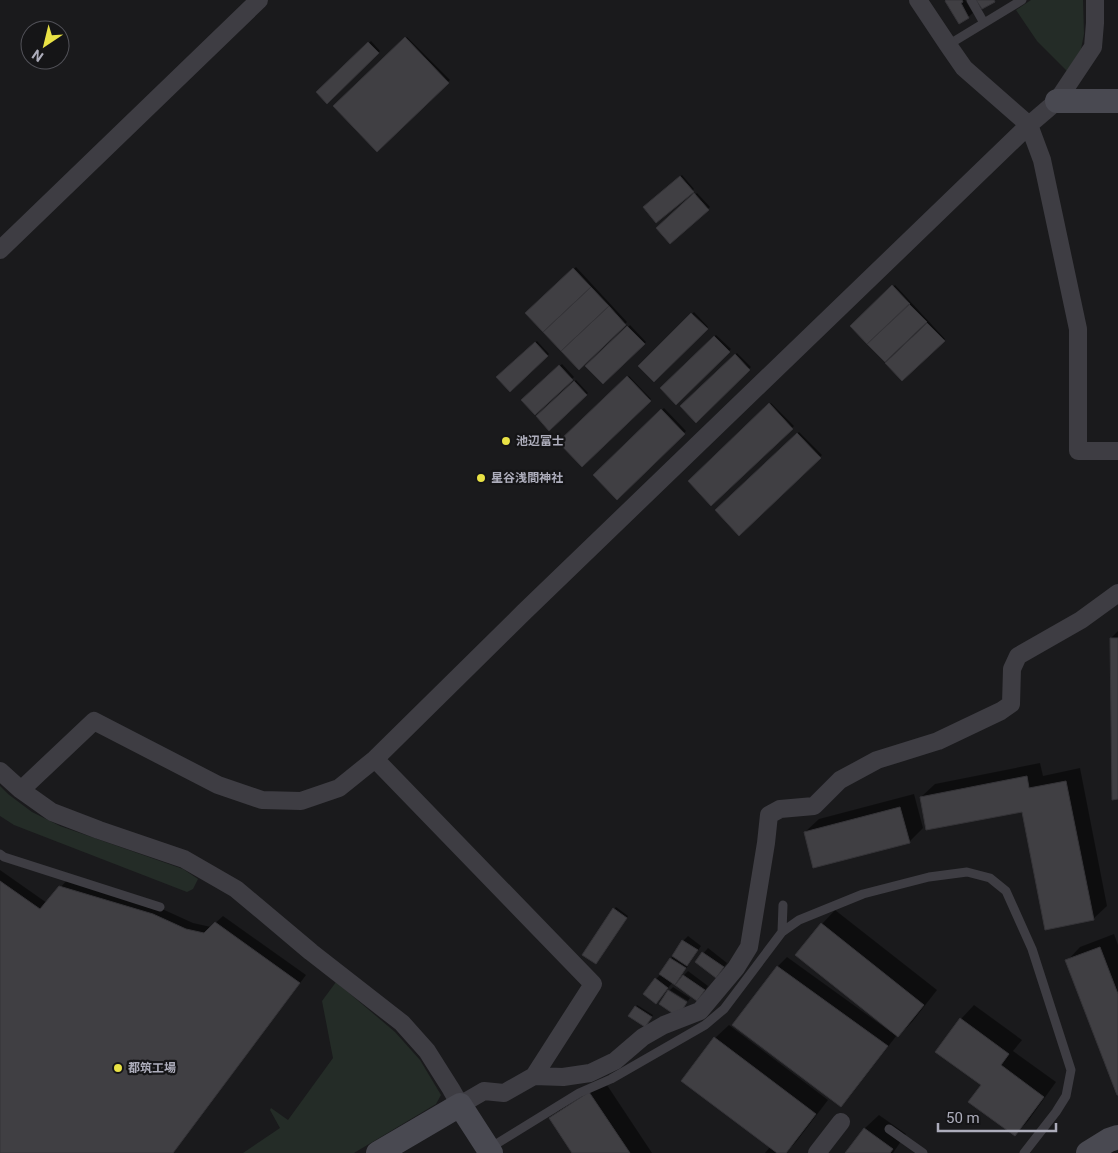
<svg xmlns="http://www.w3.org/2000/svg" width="1118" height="1153" viewBox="0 0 1118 1153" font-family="Roboto,'Noto Sans JP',sans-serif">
	<rect width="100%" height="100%" fill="#1a1a1c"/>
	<path fill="#242c27" d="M1031 0H1083L1084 34 1081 49 1067 71 1037 41 1016 10Z
		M0 786 8 794 32 812 60 826 183 869 198 879 193 889 187 892 14 825 0 816Z
		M336 982 395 1032 420 1060 441 1095 436 1104 354 1153H243L280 1128 270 1110 271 1108 288 1120 333 1058 322 1001Z"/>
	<path fill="#0007" d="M947 0H965L973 13 968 17Z
		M407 37 450 80 377 150 335 106Z
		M371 41 380 51 327 102 318 92Z
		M682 175 694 189 657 221 645 208Z
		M697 193 710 207 670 242 658 228Z
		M576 267 627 322 579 368 527 313Z
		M895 285 945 339 902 379 852 326Z
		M694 312 708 327 654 380 639 366Z
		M630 325 646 342 603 383 587 366Z
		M716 335 731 349 676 403 662 388Z
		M537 341 549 354 510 390 498 377Z
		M737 353 751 367 696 421 682 406Z
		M562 364 574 377 535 413 523 401Z
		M629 376 651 399 582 465 560 442Z
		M576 380 588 393 549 429 537 416Z
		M771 403 794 426 712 504 689 481Z
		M664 408 686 431 617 498 595 475Z
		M799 432 822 455 739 534 717 510Z
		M1118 631V798L1111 638Z
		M1040 763 1043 776 1080 768 1107 906 1093 919 1023 810 921 797 935 784Z
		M914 794 923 828 909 842 805 832 819 819Z
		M0 870 47 903 67 880 160 908 193 923 211 927 223 916 306 975 173 1153H0Z
		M616 907 628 916 598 961 614 909Z
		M835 910 937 990 912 1022 898 1036 897 1035 850 1096 841 1106 734 1025 778 966 787 957 891 1032 892 1031 822 924Z
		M1114 934 1118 945V1093L1067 961 1080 947Z
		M688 936 701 946 679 979 673 982 656 1002V979L660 975 683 941Z
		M708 948 727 963 716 976 696 962Z
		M688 971 708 986 701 995 683 976Z
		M673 987 690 998 688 1001 670 990Z
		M637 1005 653 1015 647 1024 636 1007Z
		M974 1005 1022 1040 1013 1051 1056 1082 1028 1121 1015 1135 982 1085 961 1019Z
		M729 1025 828 1100 796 1142 785 1153H765L770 1147 715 1038Z
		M603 1079 652 1153H574L551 1118 565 1105Z
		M879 1115 906 1134 893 1153H847L865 1128Z"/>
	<path fill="#403f43" stroke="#353438" d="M946 0H962L963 2 961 3 969 18 959 24 945 1Z
		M976 0H994L995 2 982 9Z
		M405 37 449 83 377 152 333 106Z
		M368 42 379 53 327 104 316 92Z
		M680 176 694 192 656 223 643 207Z
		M694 193 709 210 670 244 656 228Z
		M573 268 591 287 543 332 525 313Z
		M892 285 910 304 867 344 850 326Z
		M591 287 609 306 561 351 543 332Z
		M909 304 927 322 885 362 867 344Z
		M609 306 626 325 579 370 561 351Z
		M691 313 708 329 654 382 638 366Z
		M927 323 945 341 902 381 885 363Z
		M627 326 645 344 603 384 585 366Z
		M714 336 730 352 676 405 660 388Z
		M535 342 548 356 510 392 496 377Z
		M735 354 750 370 696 423 680 406Z
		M559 365 573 380 535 415 521 400Z
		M627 376 651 401 582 467 558 442Z
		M574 381 587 395 549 431 536 416Z
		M769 403 793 429 711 506 688 481Z
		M661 409 685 434 617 500 593 475Z
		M797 433 821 458 739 536 715 510Z
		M1110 638H1118V799L1112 800Z
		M1027 776 1029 788 1066 781 1094 920 1045 930 1022 812 926 830 920 797Z
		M900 807 910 843 813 868 804 832Z
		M0 881 40 909 59 886 153 914 186 929 204 933 215 922 300 983 173 1153H0Z
		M613 908 627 918 596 964 582 955Z
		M821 923 924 1005 898 1037 795 955Z
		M682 940 698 950 687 966 672 956Z
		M1100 947 1118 994V1095H1117L1065 960Z
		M702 952 724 967 716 978 695 962Z
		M670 958 686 968 675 985 659 974Z
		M777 966 888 1046 841 1107 732 1025Z
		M683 975 705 990 697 1001 675 985Z
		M655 978 668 988 656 1004 643 994Z
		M668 990 687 1002 678 1017 659 1004Z
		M635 1006 652 1017 645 1027 628 1016Z
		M960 1018 1009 1054 1001 1065 1044 1097 1015 1136 968 1102 981 1085 935 1052Z
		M714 1037 816 1114 786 1153H777L681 1081Z
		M589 1092 630 1153H572L549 1118Z
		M864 1128 893 1149 890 1153H845Z"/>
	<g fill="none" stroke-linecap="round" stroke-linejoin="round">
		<path stroke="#3e3d43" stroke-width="9" d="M971 0 984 23
			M948 45 1022 0
			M0 854 4 857 160 907
			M782 932 783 905
			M889 1129 923 1153
			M488 1149 579 1093 611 1079 705 1025 724 1009 782 932 799 920 863 894 929 877 967 872 990 878 1006 891 1032 949 1071 1070 1066 1096 1056 1112 1024 1153"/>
		<path stroke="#3e3d43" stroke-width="18" d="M918 0 948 45 964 68 1029 125 1042 160 1078 329V451H1118
			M0 250 259 0
			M0 771 21 790 52 812 99 830 184 859 236 889 311 952 402 1023 427 1051 451 1089 460 1105 484 1091 504 1093 534 1076 593 984 375 759
			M21 790 94 721 218 785 262 800 301 801 339 788 375 759 524 612 1029 125 1057 101 1093 47 1095 23V0
			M534 1076 563 1077 590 1073 615 1061 643 1037 664 1025 700 1011 736 968 749 947 766 843 769 815 780 809 814 806 840 780 877 760 938 741 1001 711 1011 704 1012 669 1018 656 1081 620 1118 593
			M817 1153 841 1122"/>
		<path stroke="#494951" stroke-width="24" d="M1057 101H1118
			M378 1153 460 1105 491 1153
			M1088 1153 1109 1140 1118 1137"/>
	</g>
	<g fill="#e9e245" stroke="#151517" stroke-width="2">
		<circle cx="506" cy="441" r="5"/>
		<circle cx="481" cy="478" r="5"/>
		<circle cx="118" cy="1068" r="5"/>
	</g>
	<g text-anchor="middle" stroke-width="4.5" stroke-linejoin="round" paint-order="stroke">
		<g font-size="12" font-weight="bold" fill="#adadbb" stroke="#151517" text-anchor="start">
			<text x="516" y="445">池辺富士</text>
			<text x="491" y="482">星谷浅間神社</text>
			<text x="128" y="1072">都筑工場</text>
		</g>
	</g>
	<g transform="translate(45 45) rotate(215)"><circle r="24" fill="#151517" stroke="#525259"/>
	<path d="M0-4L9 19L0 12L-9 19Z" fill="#e9e245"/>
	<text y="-8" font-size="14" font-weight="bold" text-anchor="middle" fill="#adadbb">N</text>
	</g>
	<path d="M938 1123v8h118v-8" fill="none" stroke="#adadbb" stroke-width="2.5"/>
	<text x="946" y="1123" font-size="15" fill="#adadbb" stroke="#151517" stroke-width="4" paint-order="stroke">50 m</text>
</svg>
